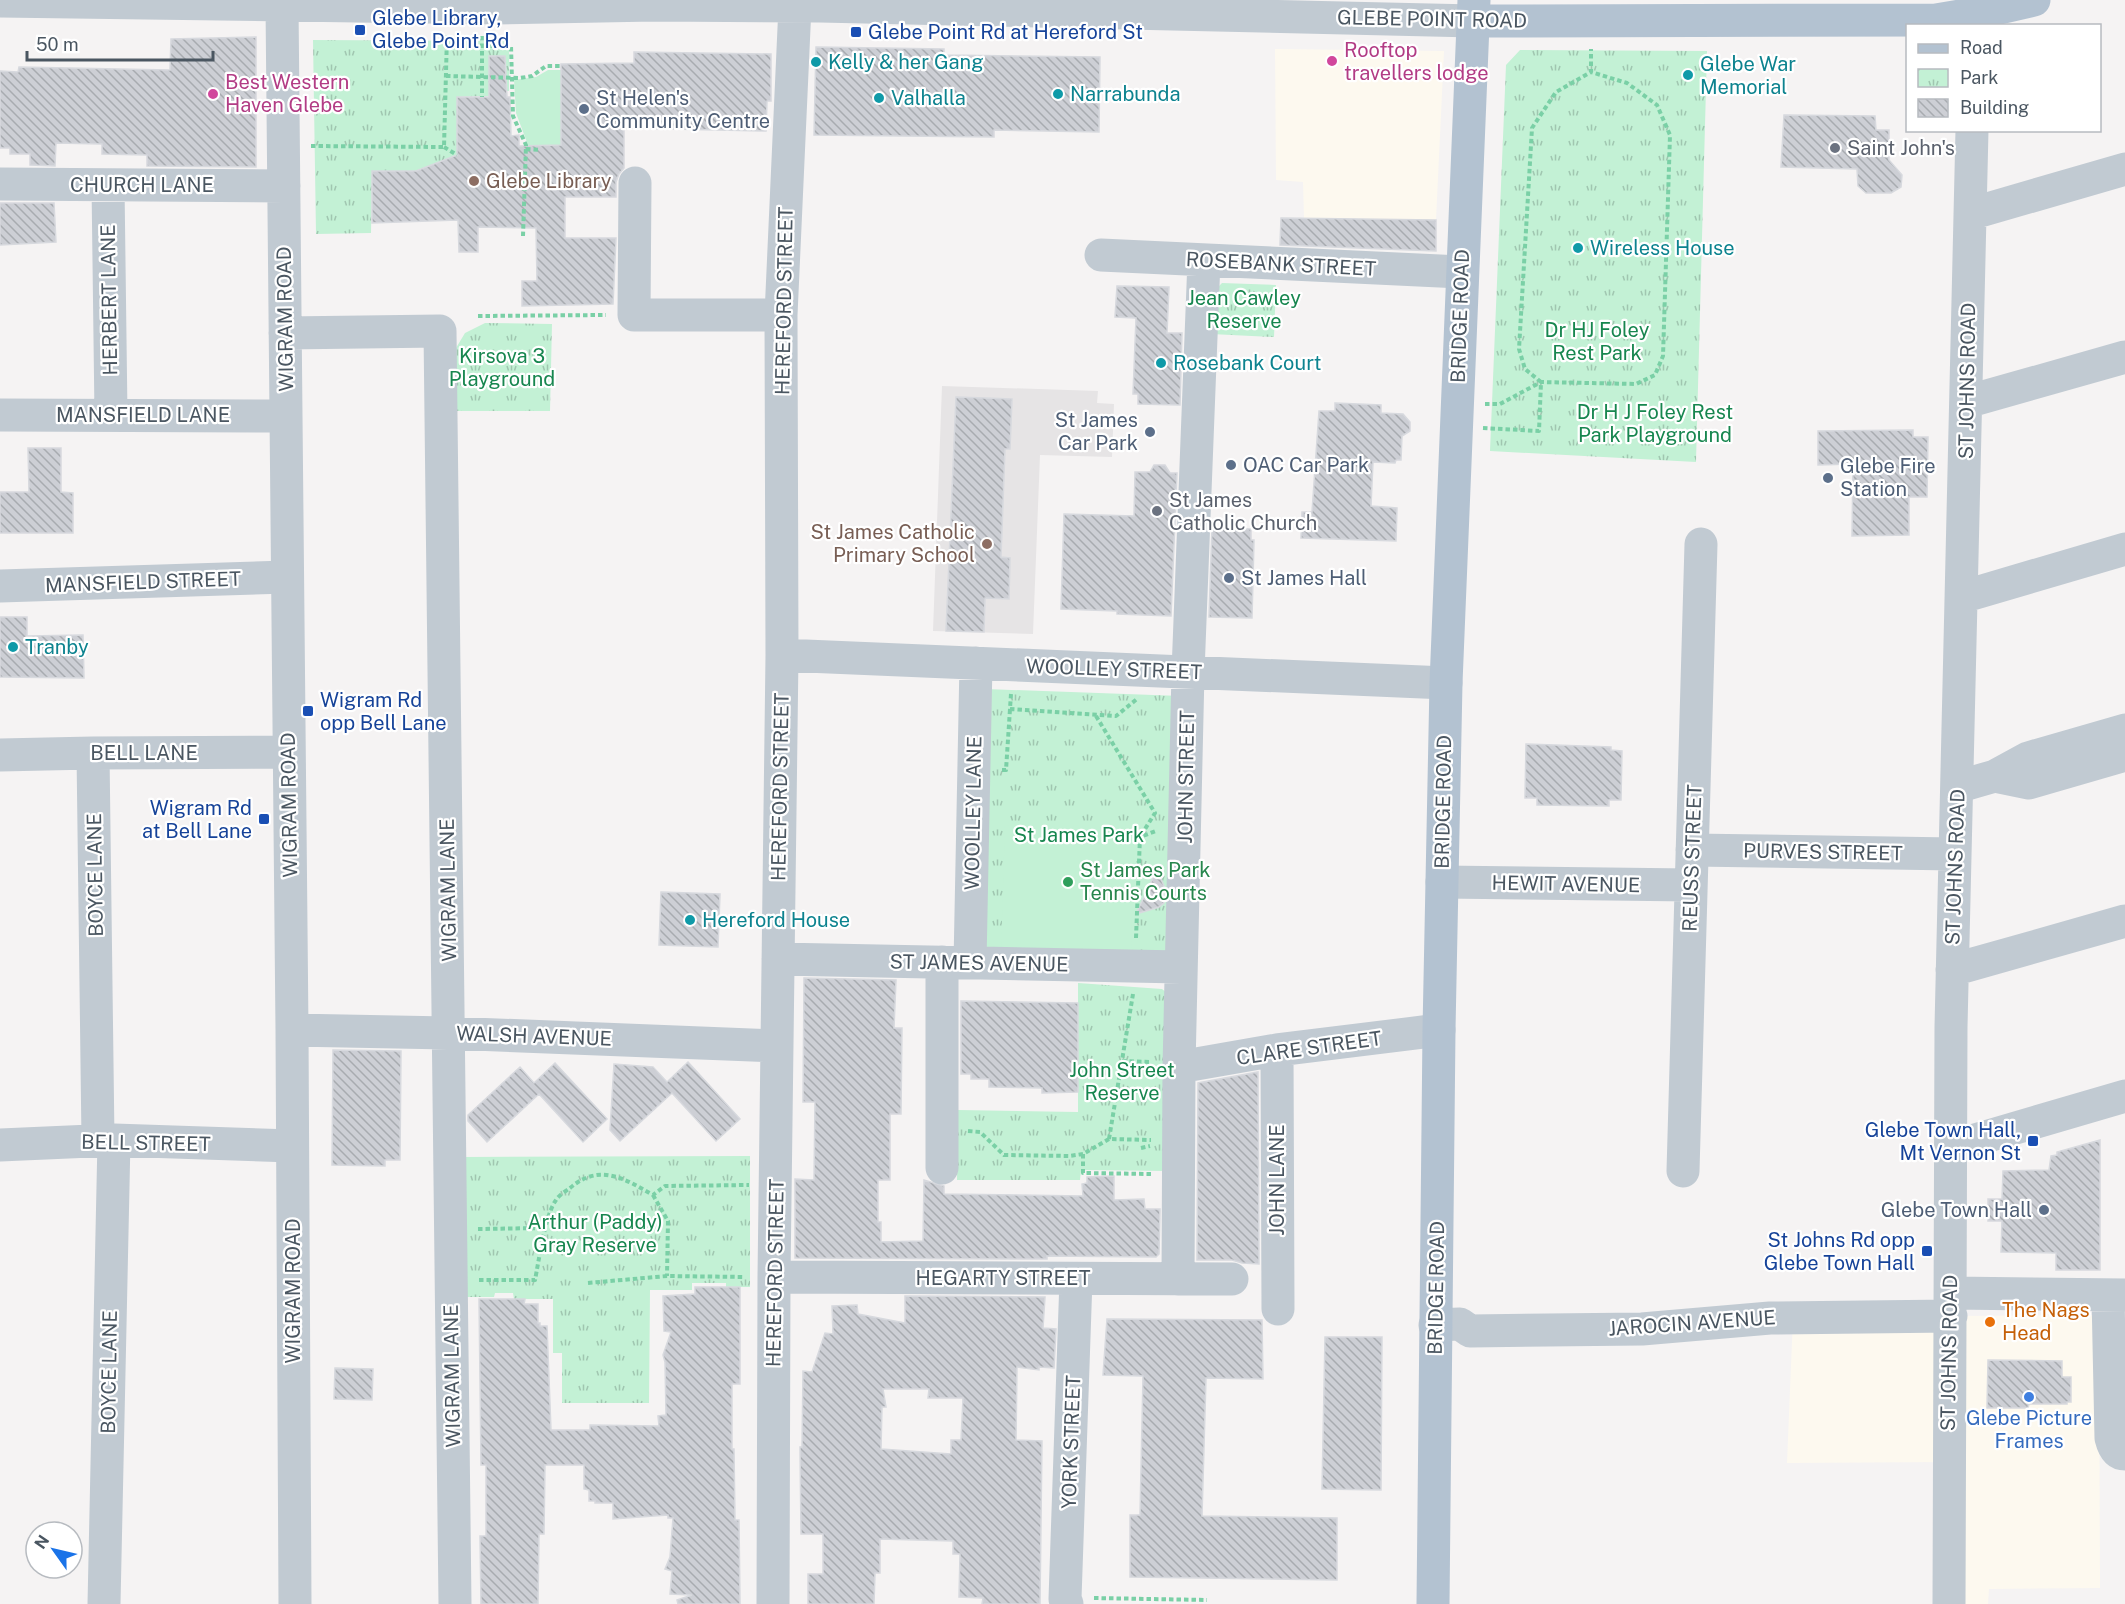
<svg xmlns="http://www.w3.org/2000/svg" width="2125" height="1604" viewBox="0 0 2125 1604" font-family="'Public Sans',sans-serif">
	<defs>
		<pattern id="park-tufts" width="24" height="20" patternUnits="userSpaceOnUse" patternTransform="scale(1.5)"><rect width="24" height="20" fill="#c3f1d5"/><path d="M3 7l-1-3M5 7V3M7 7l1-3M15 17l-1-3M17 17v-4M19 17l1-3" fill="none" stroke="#a0c6b0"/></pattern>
		<pattern id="building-back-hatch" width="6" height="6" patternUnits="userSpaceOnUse" patternTransform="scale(1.5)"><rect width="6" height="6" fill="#cdcfd5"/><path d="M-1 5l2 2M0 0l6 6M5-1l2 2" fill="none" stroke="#a8abb0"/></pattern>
	</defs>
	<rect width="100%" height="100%" fill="#f5f3f3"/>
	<path fill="#fdf9ef" d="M1275 49 1444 51 1436 220 1304 218 1303 182 1276 180Z
		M2099 1315 2100 1588 1989 1589 1988 1604H1949L1948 1462 1787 1463 1793 1317Z"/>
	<path fill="#e6e4e5" d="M942 386 1098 391 1097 403 1114 404 1112 457 1040 455 1033 634 933 631Z"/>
	<path fill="url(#park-tufts)" d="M313 40 509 41V91H489V96L457 97V155L407 174V171H372L371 233 316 234Z
		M1520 50 1707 51 1696 462 1490 451 1506 65Z
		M1222 283 1276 285 1274 337 1211 334 1213 292Z
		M485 323 552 324 550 411H452L453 353 465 333Z
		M986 689 1181 696 1170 943 1165 951 980 952Z
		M1078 983 1162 989 1168 994 1166 1171 1081 1170 1080 1180H957L958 1110 1078 1112Z
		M750 1156V1287H726V1283H692V1290H650L649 1403H562V1353H553V1299H514L513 1293H495L494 1297H461L462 1157Z"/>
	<path fill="#c3f1d5" d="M548 70H561V145L529 177 528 145 516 113 514 80 536 77Z
		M1005 825 1134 828 1131 959 1001 953Z"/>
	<path fill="url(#building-back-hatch)" stroke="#d7d9de" stroke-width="1.5" fill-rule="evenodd" d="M256 37V167L147 166V155L102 154V144L56 143 55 166 30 165V154H10V148H0V71L18 72 19 67 170 70 171 39Z
		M816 47 944 49V55L1100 57 1099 132 994 130V137L814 135Z
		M634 52 771 54V101H767L766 131 624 128V168L619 174 616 182V197H565V238H616L613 304 522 306V281H537L536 228 478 227V252H459L458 220 372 223V171H416L457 155V97H489V56H505L507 97H510L511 136 519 135V146L561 145V64L634 63Z
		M1784 115 1875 116 1876 130H1889V160L1902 175 1901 187 1891 193H1866L1858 186 1857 169 1781 167Z
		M0 203H54L56 242 0 245Z
		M1281 218 1436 220V251L1280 245Z
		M1117 286 1169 287 1167 333H1182L1180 405 1138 404V394H1133L1136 318 1115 317Z
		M956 397 1012 399 1010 449H1005L1001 557 1010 558 1009 599 985 598 984 632 946 631Z
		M1335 403 1381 405V413L1403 414 1410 422V431L1402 436 1401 460H1396L1395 463 1373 462 1371 506 1397 508 1396 541 1301 538 1302 512H1312L1319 411H1335Z
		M1913 430V437H1928L1927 497H1909V535L1852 536 1853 464 1818 465V431Z
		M28 448H61V492L73 493V533H0V492H29Z
		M1154 465H1165L1170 473H1177L1171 616 1117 614V611L1061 609 1064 514 1134 516 1135 472H1150Z
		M1212 528 1251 529V540H1254L1252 618 1209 617Z
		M0 617H27V636L83 635 84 678 0 677Z
		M1526 744 1611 747V750L1622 751 1621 800H1609V806L1537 805V798H1525Z
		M1157 869 1164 886V903L1159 907 1136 914Z
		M661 892 720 894 718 947 659 945Z
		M804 978 896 980 894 1028H902L901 1114H890V1180H878V1222H881V1242L923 1241 924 1180 944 1186V1194L1083 1196 1082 1184 1087 1183V1177L1114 1176V1200L1144 1199 1145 1209H1160L1159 1254 1156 1257 1047 1256V1259L795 1258V1179L814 1180 815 1102H803Z
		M961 1001 1078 1003V1092L1042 1093V1088L989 1087V1079H971V1074H961Z
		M333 1050 401 1051 400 1160H385V1166L332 1165Z
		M688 1062 740 1119 716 1141 672 1093 620 1141 610 1130 614 1064 653 1067 667 1082Z
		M555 1063 607 1119 583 1142 539 1094 487 1142 468 1121V1115L520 1067 534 1083Z
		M1258 1072 1259 1264 1242 1263 1232 1260H1197L1198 1083Z
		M2100 1140V1270H2056V1253L2001 1252 2002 1221H1988V1199H2002L2003 1171 2049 1170 2051 1156 2057 1155V1152Z
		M695 1287H740V1384H732V1449H734L735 1520H739L740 1604H678L677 1600 692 1595 670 1594 672 1571 665 1569 670 1557 673 1518H668V1515L613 1519V1503H595V1501H589V1490L584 1489V1465H545L544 1534H539L538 1604H481L480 1536H486V1465H481L479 1299H525L524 1304H538V1323H540V1326H547L551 1430H590V1425L659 1426 658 1416 666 1415 665 1362 663 1355 671 1332 664 1331 663 1296 695 1294Z
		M905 1296 1045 1297 1043 1328 1056 1329 1054 1368 1039 1367V1370L1017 1367 1016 1440 1042 1441 1040 1604H982L983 1598 959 1597 960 1554H953V1541L880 1539V1573H875L874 1604H808V1574H823V1534H801L800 1447H802L803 1371 812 1372 825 1333 833 1334 832 1306 857 1305 858 1314 905 1323ZM883 1389H929L928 1398H963L961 1440H951V1454L881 1449 882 1407H886Z
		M1107 1319 1262 1320 1263 1379 1206 1378 1202 1516 1337 1518V1580L1130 1577V1515H1140L1143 1376 1103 1375Z
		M1325 1337H1382L1381 1490 1322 1489Z
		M1988 1360 2062 1361V1377H2071V1402H2067V1404H2029L2028 1408H1987Z
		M335 1368 373 1369 372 1400 334 1399Z"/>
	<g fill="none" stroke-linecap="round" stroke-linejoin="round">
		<path stroke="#7ad0a6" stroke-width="4" stroke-dasharray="4.5 3" stroke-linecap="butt" d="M482 36V97
			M482 46H511L513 116 526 145 523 236
			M446 76 520 78 532 76 546 66H561
			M311 146 444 147 447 35
			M444 147 457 155
			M526 149 540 150
			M478 316 606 315
			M1485 404H1500L1541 382 1636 384 1655 375 1663 356 1670 135 1657 105 1627 83 1591 72
			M1483 428 1539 431 1541 382 1525 369 1519 349 1532 128 1556 92 1591 72V49
			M1011 694 1010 709 1116 716 1137 699
			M1096 716 1155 813 1140 837
			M1002 770H1006L1010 709
			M1136 938 1140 837 1156 831
			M1122 1061 1152 1062
			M968 1131 980 1132 1004 1155 1069 1156 1083 1154 1109 1139 1151 1140
			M1109 1139 1133 994
			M1141 1148 1150 1146
			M1083 1154V1173L1152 1174
			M653 1195 668 1221 667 1276
			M478 1229 545 1228
			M479 1280H535C539 1260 545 1215 556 1200 559 1195 566 1191 570 1188 599 1163 624 1178 653 1195L665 1186 749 1185
			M588 1283 667 1276 745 1277
			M1094 1598 1207 1600"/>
		<path stroke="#c1cad2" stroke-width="33" d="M0 1 496 8 654 5 820 6 1474 21
			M282 5 292 1030 295 1604
			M635 183 634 315H781
			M0 184 284 186
			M108 185 111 415
			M1970 214 2125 169
			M1101 255 1461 272
			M285 333 440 331 455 1604
			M1966 402 2125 357
			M0 415 286 416
			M0 586 287 577
			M1962 597 2125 549
			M782 655 1446 683
			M93 753 98 1140
			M0 755 93 753 289 752
			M1995 776 2029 783 2125 755
			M1957 787 1995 776 2028 758 2125 730
			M1692 850 1954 854
			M1442 882 1691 885
			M778 959 1181 967
			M942 962V1168
			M970 963 976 663
			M1952 970 2125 921
			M292 1030 448 1033 777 1046
			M1277 1050 1278 1309
			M1179 1067 1277 1050 1439 1030
			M0 1145 114 1140 292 1146
			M1951 1147 2125 1096
			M1683 1171 1701 544
			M774 1277 1232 1279
			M1178 1279 1179 1067 1188 672 1204 260
			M1951 1293 2125 1295
			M2108 1296 2111 1438C2113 1446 2116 1454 2125 1454
			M1435 1325 1460 1324 1470 1331 1642 1329 1770 1318 1951 1316
			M104 1604 114 1140
			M773 1604 774 1277 782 655 781 315 795 6
			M1067 1604 1065 1599 1076 1279
			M1949 1604 1951 1027 1972 130"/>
		<path stroke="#b3c2d1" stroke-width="33" d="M1474 21 1936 20 1978 13 2034 0
			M1433 1604 1439 1030 1446 683 1474 0"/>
	</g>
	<g fill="#1a4fb4" stroke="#fff" stroke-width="2">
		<rect x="354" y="24" width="12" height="12" rx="3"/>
		<rect x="850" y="26" width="12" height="12" rx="3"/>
		<rect x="302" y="705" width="12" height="12" rx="3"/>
		<rect x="258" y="813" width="12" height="12" rx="3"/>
		<rect x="2027" y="1135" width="12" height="12" rx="3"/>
		<rect x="1921" y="1245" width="12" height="12" rx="3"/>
	</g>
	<g fill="#d1479c" stroke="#fff" stroke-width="2">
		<circle cx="1332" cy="61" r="6"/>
		<circle cx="213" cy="94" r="6"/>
	</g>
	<g fill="#0f9aa8" stroke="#fff" stroke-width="2">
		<circle cx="816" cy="62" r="6"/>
		<circle cx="1688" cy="75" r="6"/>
		<circle cx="1058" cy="94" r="6"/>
		<circle cx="879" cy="98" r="6"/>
		<circle cx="1578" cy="248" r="6"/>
		<circle cx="1161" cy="363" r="6"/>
		<circle cx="13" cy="647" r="6"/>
		<circle cx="690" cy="920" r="6"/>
	</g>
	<g fill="#5c6f8a" stroke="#fff" stroke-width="2">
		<circle cx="584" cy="109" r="6"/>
		<circle cx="1150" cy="432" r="6"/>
		<circle cx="1231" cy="465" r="6"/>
		<circle cx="1828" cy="478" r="6"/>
		<circle cx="1229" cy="578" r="6"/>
		<circle cx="2044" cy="1210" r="6"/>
	</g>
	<g fill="#6b7280" stroke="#fff" stroke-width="2">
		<circle cx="1835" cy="148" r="6"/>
		<circle cx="1157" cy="511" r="6"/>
	</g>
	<g fill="#8d6e63" stroke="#fff" stroke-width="2">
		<circle cx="474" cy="181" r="6"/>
		<circle cx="987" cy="544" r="6"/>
	</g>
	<circle fill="#2e9e5b" stroke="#fff" stroke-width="2" cx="1068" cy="882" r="6"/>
	<circle fill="#e8710a" stroke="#fff" stroke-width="2" cx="1990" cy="1322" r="6"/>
	<circle fill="#3f7fe0" stroke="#fff" stroke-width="2" cx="2029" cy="1397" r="6"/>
	<g text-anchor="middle" stroke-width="4.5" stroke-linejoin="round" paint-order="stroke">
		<g font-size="20" fill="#164399" stroke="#fff" text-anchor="start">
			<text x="372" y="25">Glebe Library,<tspan x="372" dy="23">Glebe Point Rd</tspan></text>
			<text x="868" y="39">Glebe Point Rd at Hereford St</text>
			<text x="320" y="707">Wigram Rd<tspan x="320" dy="23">opp Bell Lane</tspan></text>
			<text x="252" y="815" text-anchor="end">Wigram Rd<tspan x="252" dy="23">at Bell Lane</tspan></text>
			<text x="2021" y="1137" text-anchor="end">Glebe Town Hall,<tspan x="2021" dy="23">Mt Vernon St</tspan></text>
			<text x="1915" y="1247" text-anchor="end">St Johns Rd opp<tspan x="1915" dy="23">Glebe Town Hall</tspan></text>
		</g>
		<g font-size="20" fill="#4a5661" stroke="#fff">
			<text transform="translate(1432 19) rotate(1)" y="7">GLEBE POINT ROAD</text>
			<text x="142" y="192">CHURCH LANE</text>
			<text transform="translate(1281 264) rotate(3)" y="7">ROSEBANK STREET</text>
			<text transform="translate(109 300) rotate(-91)" y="7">HERBERT LANE</text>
			<text transform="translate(784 301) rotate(-89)" y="7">HEREFORD STREET</text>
			<text transform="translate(1460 316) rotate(-88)" y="7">BRIDGE ROAD</text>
			<text transform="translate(285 319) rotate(-91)" y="7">WIGRAM ROAD</text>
			<text transform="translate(1967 381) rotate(-89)" y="7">ST JOHNS ROAD</text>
			<text x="143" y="422">MANSFIELD LANE</text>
			<text transform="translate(143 582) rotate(-2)" y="7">MANSFIELD STREET</text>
			<text transform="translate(1114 669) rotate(2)" y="7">WOOLLEY STREET</text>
			<text x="144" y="760">BELL LANE</text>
			<text transform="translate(1186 777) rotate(-89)" y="7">JOHN STREET</text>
			<text transform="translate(780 787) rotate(-89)" y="7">HEREFORD STREET</text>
			<text transform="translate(1443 802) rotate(-89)" y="7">BRIDGE ROAD</text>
			<text transform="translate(289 805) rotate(-91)" y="7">WIGRAM ROAD</text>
			<text transform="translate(973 813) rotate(-89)" y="7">WOOLLEY LANE</text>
			<text transform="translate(1823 852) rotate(1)" y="7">PURVES STREET</text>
			<text transform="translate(1692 858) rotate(-88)" y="7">REUSS STREET</text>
			<text transform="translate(1955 867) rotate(-88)" y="7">ST JOHNS ROAD</text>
			<text transform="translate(95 875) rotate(-91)" y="7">BOYCE LANE</text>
			<text transform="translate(1566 884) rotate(1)" y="7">HEWIT AVENUE</text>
			<text transform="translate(448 890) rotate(-91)" y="7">WIGRAM LANE</text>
			<text transform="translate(979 963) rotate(1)" y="7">ST JAMES AVENUE</text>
			<text transform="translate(534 1036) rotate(2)" y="7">WALSH AVENUE</text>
			<text transform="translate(1309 1048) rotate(-8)" y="7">CLARE STREET</text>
			<text transform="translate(146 1143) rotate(1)" y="7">BELL STREET</text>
			<text transform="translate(1277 1180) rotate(-90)" y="7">JOHN LANE</text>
			<text transform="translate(775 1273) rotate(-89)" y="7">HEREFORD STREET</text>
			<text x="1003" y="1285">HEGARTY STREET</text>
			<text transform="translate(1436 1288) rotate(-89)" y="7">BRIDGE ROAD</text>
			<text transform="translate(293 1291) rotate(-90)" y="7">WIGRAM ROAD</text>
			<text transform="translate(1692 1323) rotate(-4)" y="7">JAROCIN AVENUE</text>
			<text transform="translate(1949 1353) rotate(-89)" y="7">ST JOHNS ROAD</text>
			<text transform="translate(109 1372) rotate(-89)" y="7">BOYCE LANE</text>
			<text transform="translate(452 1376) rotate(-91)" y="7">WIGRAM LANE</text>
			<text transform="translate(1071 1442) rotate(-88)" y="7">YORK STREET</text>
		</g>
		<g font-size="20" fill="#b23c85" stroke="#fff" text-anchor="start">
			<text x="1344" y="57">Rooftop<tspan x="1344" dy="23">travellers lodge</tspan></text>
			<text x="225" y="89">Best Western<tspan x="225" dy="23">Haven Glebe</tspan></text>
		</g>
		<g font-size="20" fill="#0d838f" stroke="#fff" text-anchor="start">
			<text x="828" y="69">Kelly &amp; her Gang</text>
			<text x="1700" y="71">Glebe War<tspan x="1700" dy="23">Memorial</tspan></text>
			<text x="1070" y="101">Narrabunda</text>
			<text x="891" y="105">Valhalla</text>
			<text x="1590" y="255">Wireless House</text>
			<text x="1173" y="370">Rosebank Court</text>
			<text x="25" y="654">Tranby</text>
			<text x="702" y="927">Hereford House</text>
		</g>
		<g font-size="20" fill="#4e5e75" stroke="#fff" text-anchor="start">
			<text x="596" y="105">St Helen's<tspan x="596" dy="23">Community Centre</tspan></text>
			<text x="1138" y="427" text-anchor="end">St James<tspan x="1138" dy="23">Car Park</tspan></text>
			<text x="1243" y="472">OAC Car Park</text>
			<text x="1840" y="473">Glebe Fire<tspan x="1840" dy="23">Station</tspan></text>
			<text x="1241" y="585">St James Hall</text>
			<text x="2032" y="1217" text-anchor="end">Glebe Town Hall</text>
		</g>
		<g font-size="20" fill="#5b616d" stroke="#fff" text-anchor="start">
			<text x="1847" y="155">Saint John's</text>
			<text x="1169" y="507">St James<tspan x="1169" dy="23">Catholic Church</tspan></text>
		</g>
		<g font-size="20" fill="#785e54" stroke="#fff" text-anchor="start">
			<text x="486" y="188">Glebe Library</text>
			<text x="975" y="539" text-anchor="end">St James Catholic<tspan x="975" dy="23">Primary School</tspan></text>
		</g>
		<g font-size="20" fill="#17864f" stroke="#fff">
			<text x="1244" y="305">Jean Cawley<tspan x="1244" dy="23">Reserve</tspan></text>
			<text x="1597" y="337">Dr HJ Foley<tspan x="1597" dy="23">Rest Park</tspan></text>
			<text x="502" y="363">Kirsova 3<tspan x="502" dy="23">Playground</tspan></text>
			<text x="1655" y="419">Dr H J Foley Rest<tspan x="1655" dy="23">Park Playground</tspan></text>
			<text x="1079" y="842">St James Park</text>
			<text x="1122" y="1077">John Street<tspan x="1122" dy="23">Reserve</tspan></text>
			<text x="595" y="1229">Arthur (Paddy)<tspan x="595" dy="23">Gray Reserve</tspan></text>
		</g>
		<g font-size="20" fill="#27864d" stroke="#fff" text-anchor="start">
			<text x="1080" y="877">St James Park<tspan x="1080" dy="23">Tennis Courts</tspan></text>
		</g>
		<g font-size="20" fill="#c56008" stroke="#fff" text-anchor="start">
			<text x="2002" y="1317">The Nags<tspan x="2002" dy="23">Head</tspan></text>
		</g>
		<g font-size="20" fill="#366cbe" stroke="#fff">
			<text x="2029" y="1425">Glebe Picture<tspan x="2029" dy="23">Frames</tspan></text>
		</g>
	</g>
	<rect x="1906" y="24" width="195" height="108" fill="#ffffff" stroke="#b7bbc0" stroke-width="1.5"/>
	<rect x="1918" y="44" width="30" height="9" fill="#b3c2d1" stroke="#b7bbc0" stroke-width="1.5"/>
	<text x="1960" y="54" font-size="18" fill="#4a5661">Road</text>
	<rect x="1918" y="69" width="30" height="18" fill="url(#park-tufts)" stroke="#b7bbc0" stroke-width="1.5"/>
	<text x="1960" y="84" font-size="18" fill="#4a5661">Park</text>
	<rect x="1918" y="99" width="30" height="18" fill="url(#building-back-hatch)" stroke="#b7bbc0" stroke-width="1.5"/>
	<text x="1960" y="114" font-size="18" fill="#4a5661">Building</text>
	<g transform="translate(54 1550) rotate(304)"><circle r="28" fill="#ffffff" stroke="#b7bbc0" stroke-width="1.5"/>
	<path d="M0-4.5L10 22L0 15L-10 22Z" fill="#1a73e8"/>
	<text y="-9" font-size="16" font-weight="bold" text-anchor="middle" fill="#4a5661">N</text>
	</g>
	<path d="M27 51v9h186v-9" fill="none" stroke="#4a5661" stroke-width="3"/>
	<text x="36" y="51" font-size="18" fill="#4a5661" stroke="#ffffff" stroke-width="4.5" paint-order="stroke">50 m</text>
</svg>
